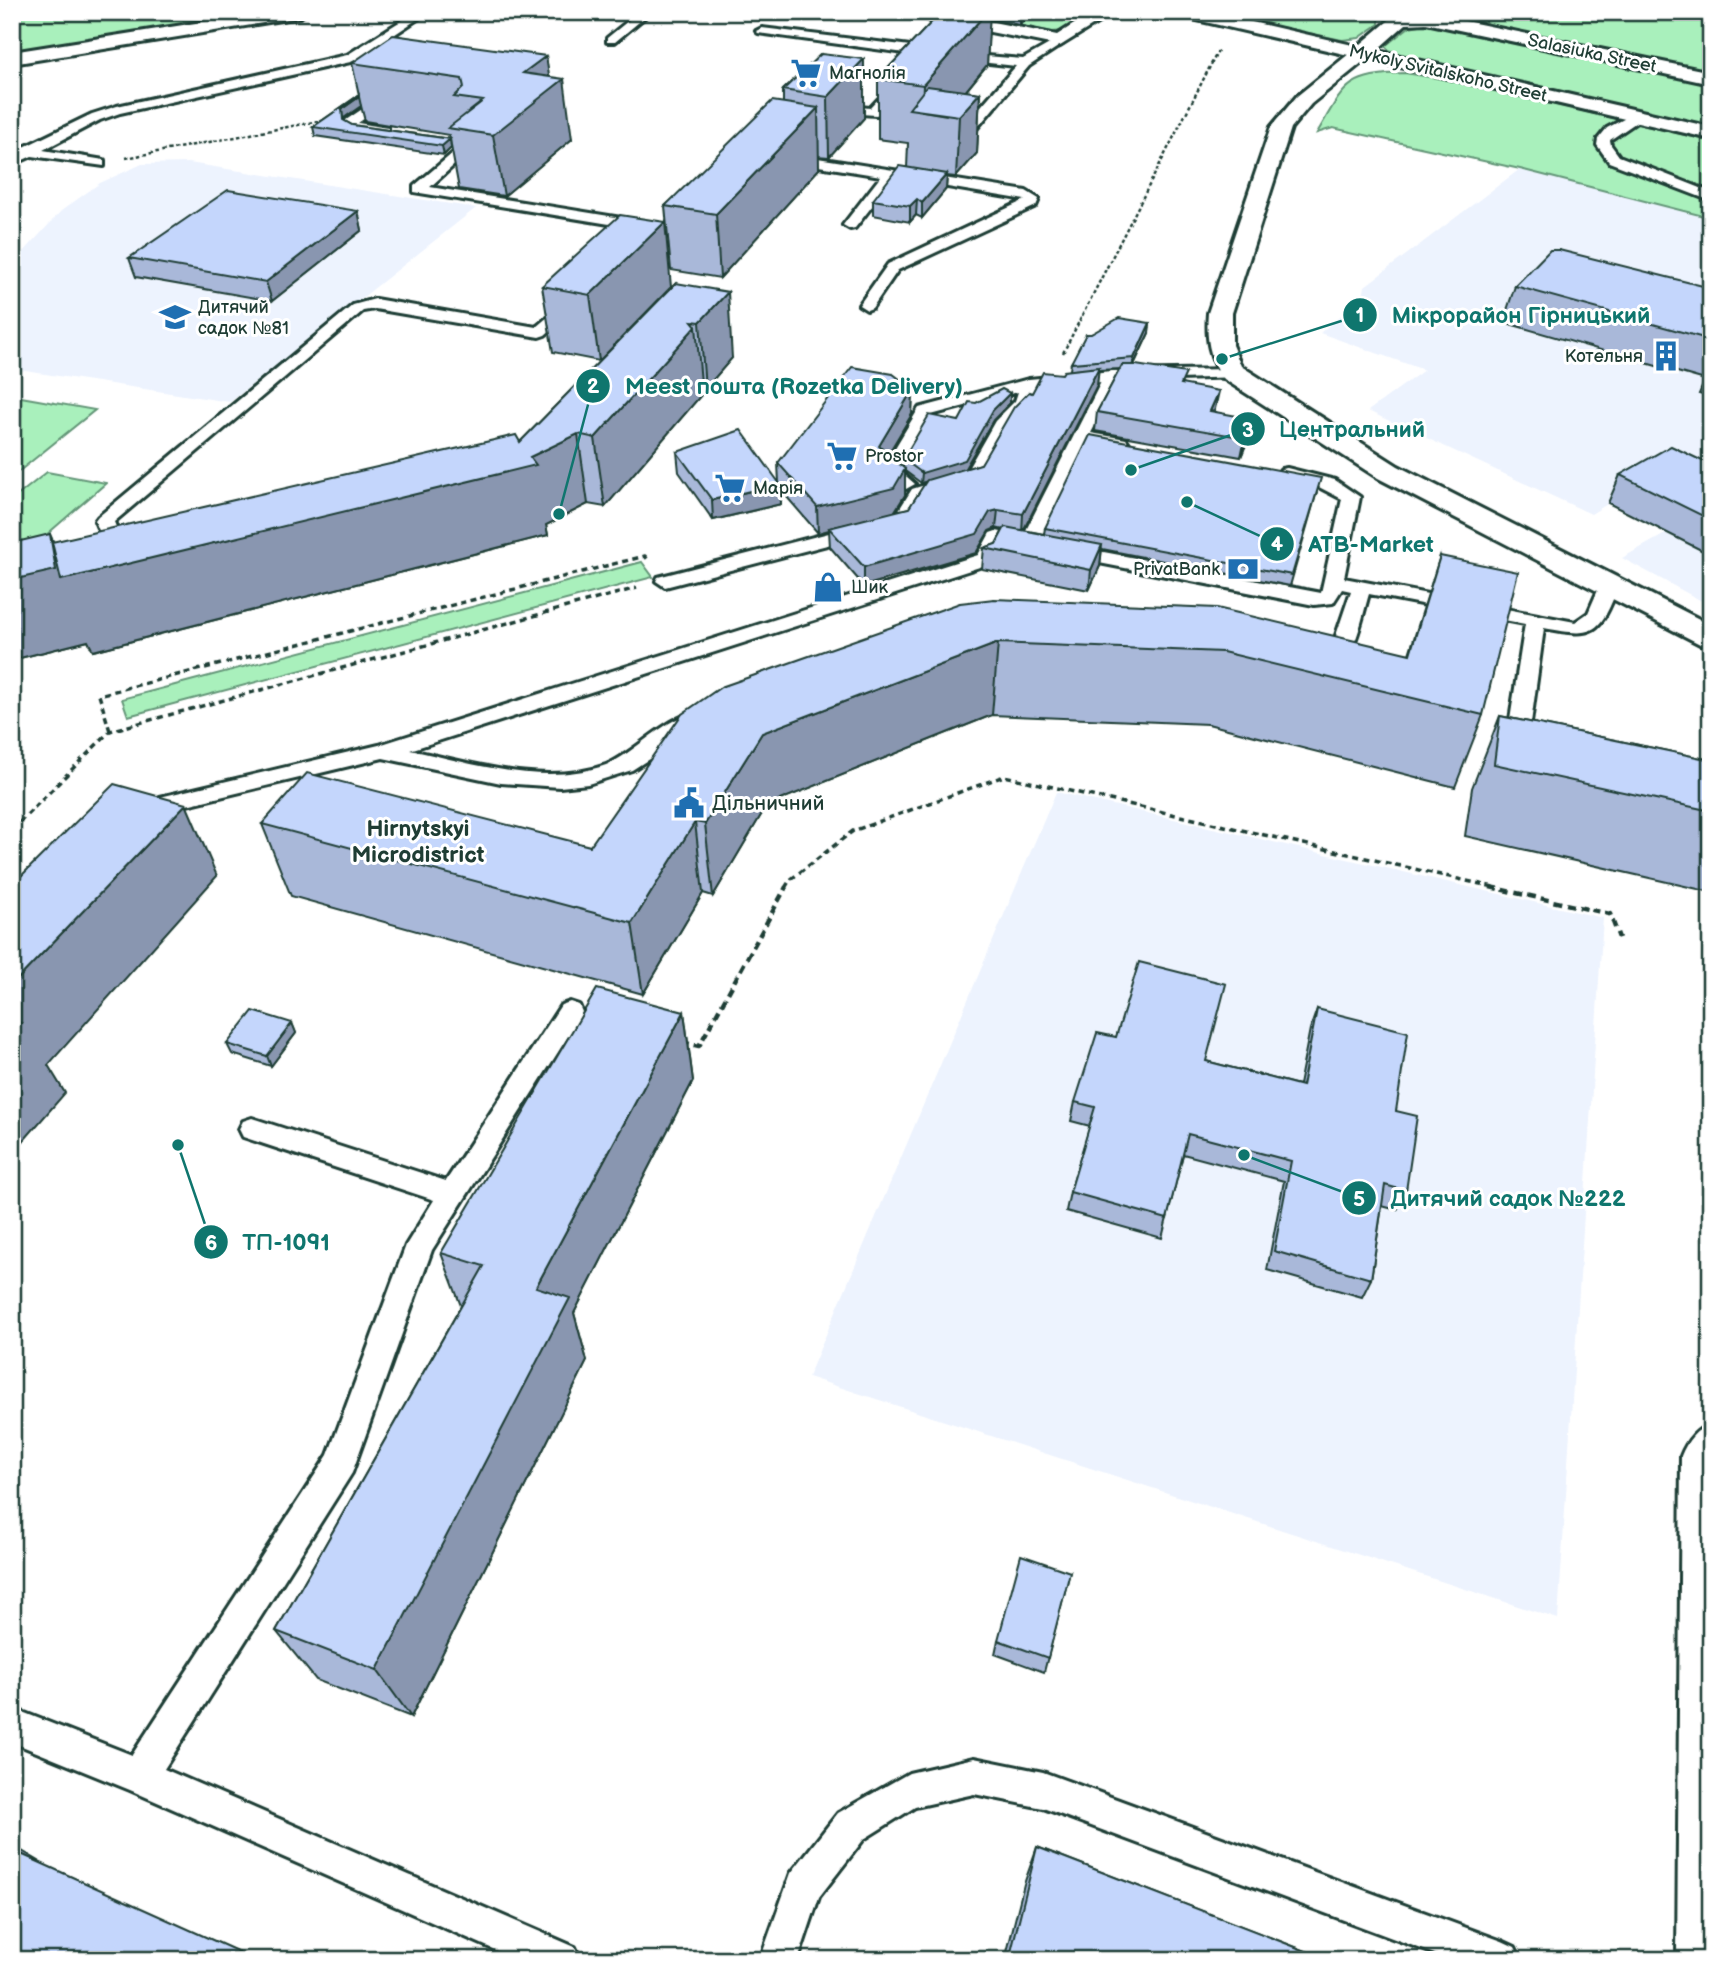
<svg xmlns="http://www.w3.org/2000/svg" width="1723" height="1972" viewBox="0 0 1723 1972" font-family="'Balsamiq Sans',sans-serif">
	<rect width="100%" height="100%" fill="#fff"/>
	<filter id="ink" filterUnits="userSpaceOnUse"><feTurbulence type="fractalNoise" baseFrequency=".0143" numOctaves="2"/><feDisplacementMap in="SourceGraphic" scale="14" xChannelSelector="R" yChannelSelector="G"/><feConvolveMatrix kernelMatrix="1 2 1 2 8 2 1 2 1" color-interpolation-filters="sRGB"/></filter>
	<g filter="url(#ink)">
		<path fill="#edf3fe" d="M189 163 476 208 230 402 12 369V265L61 211 100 183 142 164Z
			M1520 169 1711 218V606L1622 558 1667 533 1609 503 1591 514 1368 411 1424 370 1320 333 1363 297 1365 286Z
			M1056 792 1603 918 1558 1619 808 1377Z"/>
		<path fill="#a9f0bc" stroke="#649678" stroke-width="2" d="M15 12H277L12 54V13Z
			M950 12H1095L1064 31 1052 32Z
			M1210 12H1373L1379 16V24L1359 38 1342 40Z
			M1431 12H1711V72Z
			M1425 24 1711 84V126L1404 56 1389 50 1385 46 1409 27Z
			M1405 73 1450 80 1711 141V218L1520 169 1333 128 1317 133C1345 85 1346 75 1405 73Z
			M21 397 95 410 12 477V403Z
			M47 472 106 483 29 550 12 546V500Z
			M642 562 653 577 128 716 122 699Z"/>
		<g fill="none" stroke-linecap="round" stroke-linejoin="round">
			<g stroke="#1f3d34" stroke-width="6">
				<path id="service" d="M415 12H428L355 61 120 113 100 120 43 150 104 160V166L32 156 12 165V156L22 148 92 114 117 106 347 55Z
					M639 12H651L615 42H607V38Z
					M762 28 927 48 933 52 927 56 758 33 756 31Z
					M1060 38 1066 41 1064 43 1029 66 972 134H962V128L1016 66 953 59 949 57V53L1023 59Z
					M900 79 906 83 882 112 876 115 830 112 824 108 830 104 870 108 896 80Z
					M389 91 393 92V98L358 123 388 128V134L354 131 346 126V120Z
					M1637 112 1641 113V119L1610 140 1611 145 1619 156 1711 192V201L1609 162 1597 145 1598 139 1607 128Z
					M454 137 472 141 473 148 430 187 646 222 653 226 646 230 414 192V186L460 147 448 141Z
					M786 153 1026 191 1039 199 1036 206 898 270 872 308 867 310 859 305 888 264 1025 200 894 178 855 228 850 229 843 225 881 176 781 160V154Z
					M573 298 581 303 578 306 545 335 539 337 375 309 363 311 114 522 129 559 120 565 111 559 95 521 98 517 353 305 375 299 536 327 568 300Z
					M1233 369 1241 374 1239 377 1118 381 1091 433 1126 439 1129 443 1120 448 1087 442 1040 540 1321 593 1342 499 1315 485 1281 477 1278 473 1281 469 1287 468 1335 480 1360 497 1344 578 1575 622 1588 613 1602 581H1616L1619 585C1599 634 1596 638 1544 628L1527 752 1524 757H1508L1505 752 1525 624 1369 594C1362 616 1352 679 1322 671L1319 667 1329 656 1351 591 1342 589 1333 603 1314 605 1002 544 992 563 410 750C471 763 544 787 606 765 634 755 675 707 703 714L706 719 703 724 632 770 588 784 560 787 501 783 383 758 174 808 151 819 143 822 135 819 132 814 135 809 160 797 379 745 978 555 990 533 996 531 1023 536 1101 382 1036 388 1031 403 1010 424 979 480 925 497 908 524 665 587 656 581 658 577 895 516 912 489 966 472 995 421 1015 401 1018 392 931 415 899 470 915 484 906 489 900 488 881 471 919 408 1029 379 1112 371Z
					M570 1002 579 1005 582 1012 579 1019 432 1250 352 1473 164 1769 575 1947 581 1960H518L130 1790 12 1742V1708L132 1755 328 1455 406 1245 434 1200 243 1137 239 1129 243 1121 252 1118 446 1181 561 1005Z
					M1711 1424V1960H1677L1681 1456C1687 1441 1696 1429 1711 1424Z
					M974 1758 1043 1772 1502 1941 1515 1947 1521 1960H1451L1043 1808 974 1794 915 1807 864 1839 819 1897 798 1960H760L791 1873 838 1813 909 1773Z"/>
			</g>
			<g stroke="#1f3d34" stroke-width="6">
				<path id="minor" d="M265 12H309L300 17 12 64V52Z
					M907 12H944L1057 35 1093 12H1115L1060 46 916 17Z
					M1406 12 1426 13 1711 72V84L1426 23 1406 24 1369 57H1355L1353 53 1355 49 1394 16Z"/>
			</g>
			<g stroke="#1f3d34" stroke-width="6">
				<path id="tertiary" d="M1362 47 1369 49 1371 53 1369 57 1311 104 1291 128 1232 313V345L1241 366 1398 466 1711 625V646L1700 644 1378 478 1224 379C1209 358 1206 339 1208 313L1271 127 1297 96 1355 49Z"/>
			</g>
			<g stroke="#1f3d34" stroke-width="6">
				<path id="secondary" d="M1175 12H1208L1711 127V139L1184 17Z"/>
			</g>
			<path stroke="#1f3d34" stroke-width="2.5" stroke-dasharray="3.5 2.5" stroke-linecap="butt" d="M126 158 324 120
				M1063 353 1219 49"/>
			<path stroke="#1f3d34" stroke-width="3.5" stroke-dasharray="6 4.5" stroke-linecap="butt" d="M110 731 99 695 645 556 649 561
				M12 830 110 731 637 588
				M785 888 790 880 853 831 1004 776 1498 888"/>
			<path stroke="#1f3d34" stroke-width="4.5" stroke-dasharray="8 5" stroke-linecap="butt" d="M1490 887 1610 914 1619 938
				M682 1042 699 1046 786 887"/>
			<use href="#service" fill="#fff" fill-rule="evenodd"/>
			<use href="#minor" fill="#fff" fill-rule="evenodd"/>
			<use href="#tertiary" fill="#fff" fill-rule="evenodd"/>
			<use href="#secondary" fill="#fff" fill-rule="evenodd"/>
		</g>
		<path fill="#a9b8d9" stroke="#1f3d34" stroke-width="2" fill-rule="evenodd" d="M941 12H1026V17L1020 25 989 19 987 65 966 91 980 93 977 153 956 177 947 176 946 189 922 218 916 215 910 222 873 215V200L907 168 908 143 878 139V79Z
			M821 54 864 118 829 157 818 156 819 169 720 278 671 270 665 206 783 103V90Z
			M546 56 549 77 572 139 504 196 459 189 449 135 365 121 361 106 344 118 345 121 352 125 450 139 451 148 444 155 315 136 313 127 359 95 352 63Z
			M358 211 362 230 272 301 136 277 129 258Z
			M676 283 732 358 705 389H701L702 394 605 507 588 504 546 525 548 535 93 651 88 641 12 660V543L54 542 520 442Z
			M542 286 671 287 599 361 553 352Z
			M1515 286 1711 288V397L1699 394 1705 380 1503 322Z
			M1150 323 1149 333 1134 365 1184 385 1215 409V411L1249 437 1241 457 1095 431 1097 412 1120 369 1098 370 1097 385 1023 530 1044 534 1045 528 1318 488 1290 586 1102 549 1100 566 1089 590 982 569 984 548 996 544 1003 530 996 528 989 531 976 553 864 586 830 547 829 530 818 533 780 489 781 504 713 520 679 472 677 452 779 483 778 463 913 389 912 414 888 454 903 467V459L959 421 976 403H1010L993 420 965 469 981 464 1032 393 1070 370 1071 363 1091 334ZM905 471 921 483 927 481 909 508 895 511 905 495Z
			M1711 465V555L1608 503 1620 475Z
			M1440 556 1483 715 1455 787 1208 724 992 715 767 805 713 896 703 893 643 994 291 896 262 824 590 846 960 603 1409 654Z
			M1500 716 1711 760V892L1465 836 1472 788Z
			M1317 1009 1396 1111 1406 1191 1397 1210 1382 1206 1371 1279 1362 1297 1267 1270 1284 1181 1183 1154 1162 1238 1066 1211 1070 1192 1090 1126 1071 1121 1075 1102 1206 1061 1299 1085 1310 1029Z
			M684 1012 693 1081 574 1313 587 1361 411 1717 316 1680 276 1631 461 1306 441 1253Z
			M292 1023 296 1033 271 1066 232 1054 227 1044Z
			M1070 1572 1044 1672 995 1654 998 1640Z
			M1037 1847 1329 1960H1005L1024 1884Z"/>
		<path fill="#8996b0" stroke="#1f3d34" stroke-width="2" d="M987 12H990L987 65 946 115 922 111 923 85Z
			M1024 12H1026V17L1020 25V17Z
			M546 56 551 89 564 79 572 139 504 196 493 135 523 73Z
			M864 59V118L829 157 828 97Z
			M980 93 977 153 956 177 959 116Z
			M359 97 361 106 344 118 345 128 343 120 342 109Z
			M818 108 819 169 720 278 716 214Z
			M450 139 451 148 444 155 442 146Z
			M947 174 946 189 922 218V203Z
			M917 199 916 215 910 222V206Z
			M358 211 362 230 272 301 266 282Z
			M665 222 671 287 599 361 590 295Z
			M728 292 732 358 705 389 700 322Z
			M1150 323 1149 333 1132 368 1134 358Z
			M696 326 702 394 605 507 595 438Z
			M1099 367 1097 385 1022 533 1023 514Z
			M913 389 912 414 878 471 879 446Z
			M1219 391 1215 409 1207 429 1210 411Z
			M1010 393V403L993 420 964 470 921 483 922 473 993 410Z
			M1253 419 1249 437 1241 457 1245 438Z
			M578 434 588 504 546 525 548 535 93 651 88 641 12 660V580L50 534 70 578 530 457Z
			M905 469V495L893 514 829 528V530L818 533 817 507Z
			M780 484 781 504 713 520 712 500Z
			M998 510 996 528 989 531 976 553 864 586V567L990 512Z
			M1102 545 1100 566 1089 590 1091 570Z
			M998 643 992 715 767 805 713 896 705 824 762 733Z
			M186 804 217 876 48 1065 65 1093 12 1154V985Z
			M695 822 703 893 643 994 632 923Z
			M684 1012 693 1081 574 1313 587 1361 411 1717 377 1670 536 1287Z
			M292 1023 296 1033 271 1066 267 1056Z
			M12 1845 39 1861 35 1868 12 1855Z"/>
		<path fill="#c4d6fc" stroke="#1f3d34" stroke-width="2" d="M941 12H987L923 85 878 79Z
			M999 12H1024L1020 17Z
			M393 35 546 56 523 73 564 79 493 135 448 128 483 101 454 97 464 87 462 79 352 63Z
			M821 54 864 59 828 97 783 90Z
			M927 86 980 93 959 116 909 109Z
			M359 95V97L342 109 343 120 352 125 450 139 442 146 313 127Z
			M772 101 818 108 716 214 665 206Z
			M899 166 947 174 922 203 917 199 910 206 873 200Z
			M228 190 358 211 266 282 129 258Z
			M620 215 665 222 590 295 542 286Z
			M1550 250H1559L1711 288V340L1515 286Z
			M676 283 728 292 700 322 692 321 696 326 595 438 578 434 530 457 536 465 61 580 52 542 516 435 520 442Z
			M1119 318 1150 323 1134 358 1071 363 1086 334H1091Z
			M1122 365H1136L1186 373 1181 384 1219 391 1210 411 1253 419 1245 438 1097 412Z
			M852 367 893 374 913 389 879 446 905 469 894 488 817 507 778 463Z
			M1099 367 1023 514 998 510 990 512 977 534 864 567 829 528 909 508 927 480 981 464 1014 407 1029 392 1032 393 1043 372 1062 374 1064 371Z
			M1002 389 1010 393 993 410 965 460 922 473 903 459 929 415 959 421 969 402 976 403Z
			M741 430 780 484 712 500 677 452Z
			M1090 435 1321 478 1292 575 1045 528Z
			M1671 446 1711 465V520L1620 475Z
			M1005 527 1102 545 1091 570 984 548 996 544Z
			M50 534 56 570 12 580V543Z
			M1440 556 1518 572 1483 715 1223 652 998 643 762 733 705 824 695 822 632 923 262 824 307 773 590 846 682 714 721 687 960 603 994 599 1217 608 1410 654Z
			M1500 716 1711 760V811L1494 764Z
			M114 784 186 804 12 985V885Z
			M1139 962 1226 984 1206 1061 1302 1086 1317 1009 1408 1032 1396 1111 1417 1116 1406 1191 1385 1185 1371 1279 1274 1251 1291 1161 1188 1134 1167 1219 1070 1192 1095 1107 1075 1102 1097 1033 1116 1037Z
			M597 989 684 1012 536 1287 570 1298 377 1670 276 1631 484 1266 441 1253Z
			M253 1011 292 1023 267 1056 227 1044Z
			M12 1020 21 1023 12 1032Z
			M1021 1555 1070 1572 1048 1658 998 1640Z
			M1037 1847 1329 1960H1009Z
			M12 1850 257 1960H12Z"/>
	</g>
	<defs>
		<g id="supermarket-bare" transform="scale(2.415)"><path d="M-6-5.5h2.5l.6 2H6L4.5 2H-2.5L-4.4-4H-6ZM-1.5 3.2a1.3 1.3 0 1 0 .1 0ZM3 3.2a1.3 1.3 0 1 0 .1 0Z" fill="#1f6fb2" stroke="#fff" stroke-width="2.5" paint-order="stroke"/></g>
		<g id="school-bare" transform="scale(2.415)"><path d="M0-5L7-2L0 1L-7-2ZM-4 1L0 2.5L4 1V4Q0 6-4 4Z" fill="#1f6fb2" stroke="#fff" stroke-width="2.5" paint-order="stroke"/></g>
		<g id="building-bare" transform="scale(2.415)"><path d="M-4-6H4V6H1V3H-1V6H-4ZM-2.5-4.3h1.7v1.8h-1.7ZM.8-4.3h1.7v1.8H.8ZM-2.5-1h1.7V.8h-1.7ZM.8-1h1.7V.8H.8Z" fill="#1f6fb2" stroke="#fff" stroke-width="2.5" paint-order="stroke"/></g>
		<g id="bank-bare" transform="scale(2.415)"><path d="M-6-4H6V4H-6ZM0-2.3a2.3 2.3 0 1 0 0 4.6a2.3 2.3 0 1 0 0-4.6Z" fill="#1f6fb2" stroke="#fff" stroke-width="2.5" paint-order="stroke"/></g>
		<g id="shop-bare" transform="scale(2.415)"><path d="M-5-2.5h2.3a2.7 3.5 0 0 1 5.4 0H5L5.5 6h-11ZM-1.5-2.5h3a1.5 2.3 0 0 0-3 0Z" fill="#1f6fb2" stroke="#fff" stroke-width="2.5" paint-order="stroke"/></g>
		<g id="civic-bare" transform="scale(2.415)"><path d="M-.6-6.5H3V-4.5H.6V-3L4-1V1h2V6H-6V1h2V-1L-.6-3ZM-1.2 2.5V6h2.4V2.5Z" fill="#1f6fb2" stroke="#fff" stroke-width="2.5" paint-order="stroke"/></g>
	</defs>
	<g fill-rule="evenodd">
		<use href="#supermarket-bare" x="806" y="73"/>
		<use href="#school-bare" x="175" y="317"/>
		<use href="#building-bare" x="1666" y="356"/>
		<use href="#supermarket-bare" x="842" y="456"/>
		<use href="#supermarket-bare" x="730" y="488"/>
		<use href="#bank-bare" x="1243" y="569"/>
		<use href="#shop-bare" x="828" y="587"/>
		<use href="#civic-bare" x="689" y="803"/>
	</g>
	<g text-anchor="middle" stroke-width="6" stroke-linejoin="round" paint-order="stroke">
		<g font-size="18" fill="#1f3d34" stroke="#fff">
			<text transform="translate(1592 53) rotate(12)" y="6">Salasiuka Street</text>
			<text transform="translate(1448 73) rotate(13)" y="6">Mykoly Svitalskoho Street</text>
		</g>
		<g font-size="18" fill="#1f3d34" stroke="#fff" text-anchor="start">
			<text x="829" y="79">Магнолія</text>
			<text x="198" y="313">Дитячий<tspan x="198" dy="21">садок №81</tspan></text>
			<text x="1643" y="362" text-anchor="end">Котельня</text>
			<text x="865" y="462">Prostor</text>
			<text x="753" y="494">Марія</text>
			<text x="1220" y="575" text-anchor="end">PrivatBank</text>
			<text x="851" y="593">Шик</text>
		</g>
		<g font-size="21" fill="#1f3d34" stroke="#fff" text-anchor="start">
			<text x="712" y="810">Дільничний</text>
		</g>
		<g font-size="23" font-weight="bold" fill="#1f3d34" stroke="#fff">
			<text x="418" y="836">Hirnytskyi<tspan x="418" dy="26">Microdistrict</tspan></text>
		</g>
	</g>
	<path fill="none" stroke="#0f766e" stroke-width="2.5" d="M1222 359L1360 315M559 514L593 386M1131 470L1248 429M1187 502L1277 544M1244 1155L1359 1198M178 1145L211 1242"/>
	<g fill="#0f766e" stroke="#fff" stroke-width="2.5">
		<circle cx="1222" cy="359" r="7"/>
		<circle cx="559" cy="514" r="7"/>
		<circle cx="1131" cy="470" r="7"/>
		<circle cx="1187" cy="502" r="7"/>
		<circle cx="1244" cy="1155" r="7"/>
		<circle cx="178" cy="1145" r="7"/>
		<circle cx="1360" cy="315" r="18"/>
		<circle cx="593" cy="386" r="18"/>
		<circle cx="1248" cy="429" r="18"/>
		<circle cx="1277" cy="544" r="18"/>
		<circle cx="1359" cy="1198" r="18"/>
		<circle cx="211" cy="1242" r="18"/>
	</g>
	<g font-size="21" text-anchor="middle" font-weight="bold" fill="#fff">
		<text x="1360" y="322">1</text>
		<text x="593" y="393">2</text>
		<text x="1248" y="437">3</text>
		<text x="1277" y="551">4</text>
		<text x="1359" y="1206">5</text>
		<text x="211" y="1250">6</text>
	</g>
	<g font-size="23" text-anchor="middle" font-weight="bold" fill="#0f766e" stroke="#fff" stroke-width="6" stroke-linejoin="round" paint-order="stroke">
		<text x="1521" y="323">Мiкрорайон Гiрницький</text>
		<text x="794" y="394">Meest пошта (Rozetka Delivery)</text>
		<text x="1352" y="437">Центральний</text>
		<text x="1371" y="552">ATB-Market</text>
		<text x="1508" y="1206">Дитячий садок №222</text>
		<text x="286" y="1250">ТП-1091</text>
	</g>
	<rect width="1723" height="1972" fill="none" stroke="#fff" stroke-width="42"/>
	<rect x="21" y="21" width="1681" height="1930" fill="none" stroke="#1f3d34" stroke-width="2.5" filter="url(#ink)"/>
</svg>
